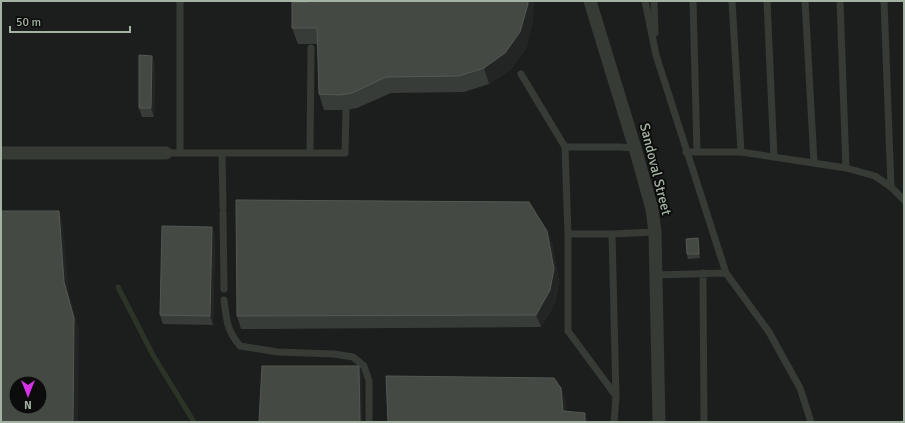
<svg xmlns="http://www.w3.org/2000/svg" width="905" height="423" viewBox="0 0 905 423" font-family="Signika,sans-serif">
	<rect width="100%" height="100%" fill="#101110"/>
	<path fill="#1c1e1d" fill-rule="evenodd" d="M1 1H904V422H1ZM16 383H40V407H16Z"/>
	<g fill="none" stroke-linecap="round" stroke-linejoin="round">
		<path stroke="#2b3427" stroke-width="5" d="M118 287 153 355 194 422"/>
		<path stroke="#363b36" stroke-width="7" d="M180 1V153
			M645 1 656 55 726 273 769 332 800 388 811 422
			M654 1 655 33
			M693 1 697 152
			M732 1 741 152
			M767 1 774 157
			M805 1 814 162
			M840 1 846 168
			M884 1 891 187
			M521 74 565 147 568 234
			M565 147H619L635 148
			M686 152H741L846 168 875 176 891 187 904 200
			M166 153H345L346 110
			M222 153 223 208
			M310 153 311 48
			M223 213 224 289
			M612 234 655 232
			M703 273 704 422
			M656 275 726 273
			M224 300C227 321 226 329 240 346L278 352 334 354 353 357 364 366 369 381V422
			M614 422 616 396 612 234H568V331L616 396"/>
		<path stroke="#363b36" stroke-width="13" d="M590 1 635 148 652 209 655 232 659 422
			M1 153H166"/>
	</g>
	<path fill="#383c39" d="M533 20 526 48 511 69 489 84 464 92 391 93 357 108 346 110H324L319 94 318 44H298L292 28Z
		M152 56 155 65 154 117H142L139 108Z
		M212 227 215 236 213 325 163 324 160 315Z
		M547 231 552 243 559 282 555 303 541 327 241 329 237 316Z
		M700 243V258L688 259 687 254Z"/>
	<path fill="#232524" d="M528 1H534L533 20 526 48 511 69 489 84 484 68Z
		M152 56 155 65 154 117 151 108Z
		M59 211 63 224 69 294 79 330 78 422H73Z
		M212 227 215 236 213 325 210 316Z
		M547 231 552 243 559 282 555 303 541 327 536 315Z
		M698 238 700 243V258L699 254Z
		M359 366 362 374 363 422H360Z
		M561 388 566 401 567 422 563 411Z
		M585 413 588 422H585Z"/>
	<path fill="#444944" stroke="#525953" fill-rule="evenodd" d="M314 1H528V4L520 32 505 53 484 68 459 76 386 77 352 93 340 95 319 94 317 28H292V2L314 3Z
		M139 55 152 56 151 108H139Z
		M236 200 529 202 547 231 554 269 550 290 536 315 237 316Z
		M1 211H59L64 282 74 318 73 422H1ZM16 383H40V407H16Z
		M162 226 212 227 210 316 160 315Z
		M698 238 699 254H687L686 239Z
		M262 366H359L360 422H259Z
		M386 376 554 378 561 388 563 411 585 413V422H388Z"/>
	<g text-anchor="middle" stroke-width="4" stroke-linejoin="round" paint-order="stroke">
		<g font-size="14" fill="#a3b2a2" stroke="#0b0c0b">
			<text transform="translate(656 169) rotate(76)" y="5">Sandoval Street</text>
		</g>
	</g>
	<rect width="905" height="423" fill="none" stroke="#a3b2a2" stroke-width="4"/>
	<g transform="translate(28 395) rotate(180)"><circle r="19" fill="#0b0c0b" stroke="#484e47"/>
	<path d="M0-3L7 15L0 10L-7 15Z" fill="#d632e8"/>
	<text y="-6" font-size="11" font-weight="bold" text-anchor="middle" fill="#a3b2a2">N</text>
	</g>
	<path d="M10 26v6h120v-6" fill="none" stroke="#a3b2a2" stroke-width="2"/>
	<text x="16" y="26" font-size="12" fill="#a3b2a2" stroke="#0b0c0b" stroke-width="3" paint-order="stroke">50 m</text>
</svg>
